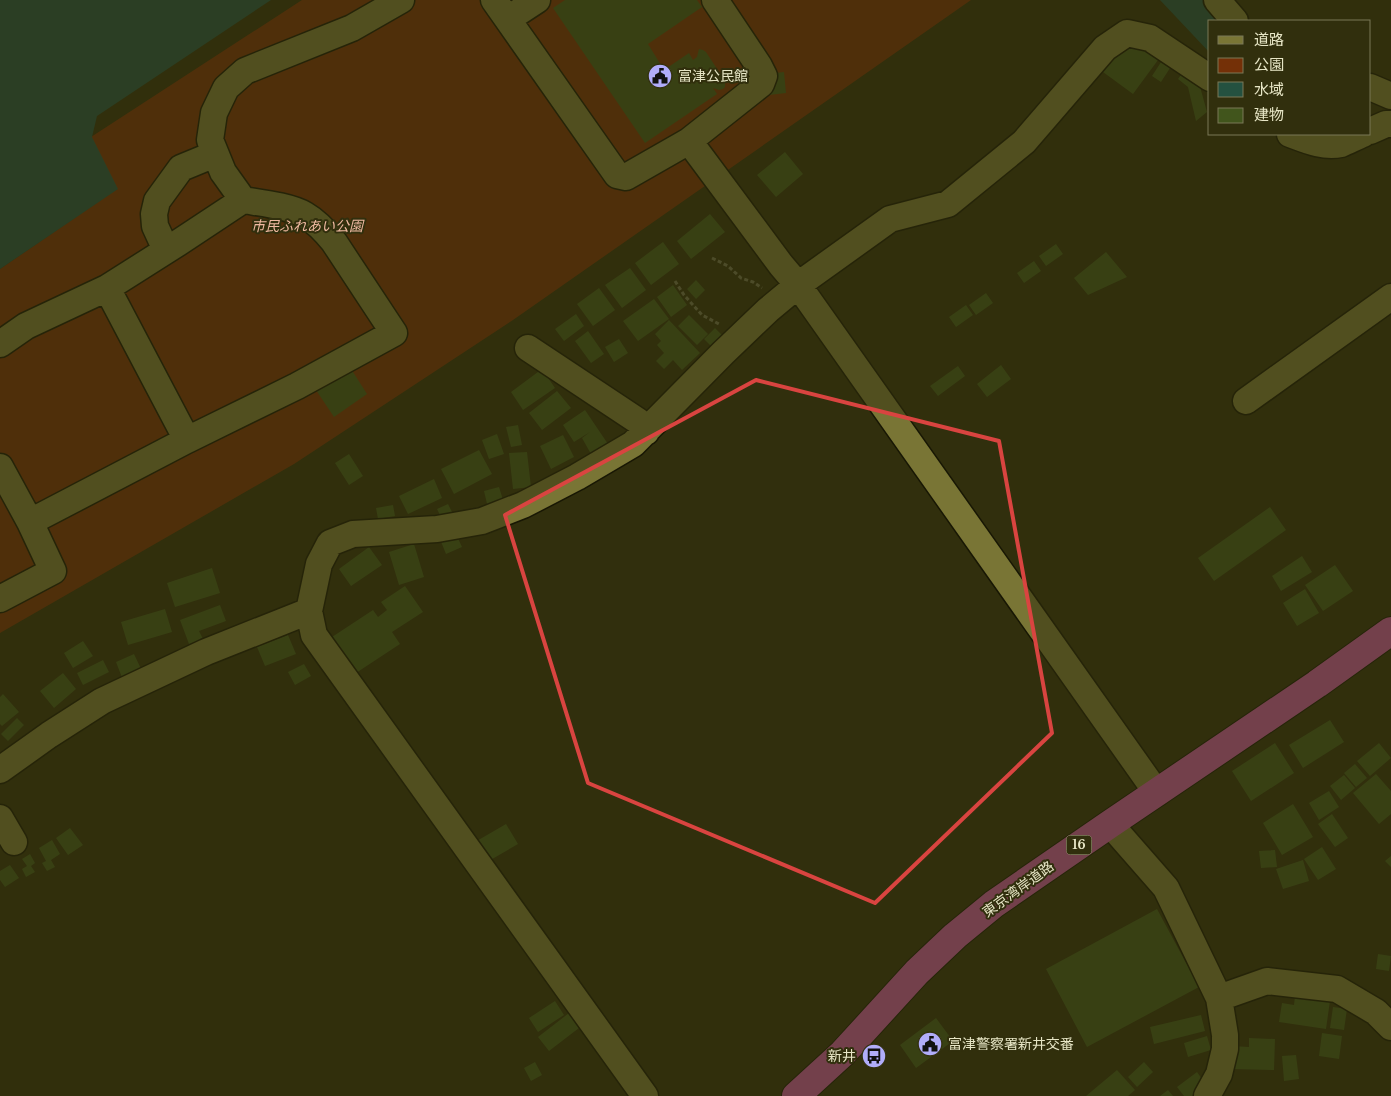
<svg xmlns="http://www.w3.org/2000/svg" width="1391" height="1096" viewBox="0 0 1391 1096" font-family="'Libre Baskerville','Noto Sans JP',serif">
	<rect width="100%" height="100%" fill="#312f0d"/>
	<path fill="#743007" d="M302 0H971L513 320 294 464 0 633V269L117 189 91 137Z"/>
	<path fill="#245140" d="M0 0H271L97 116 92 137 118 189 0 269Z
		M1160 0H1203L1224 21H1210V53Z"/>
	<path fill="#41551c" d="M565 0H697L702 7 648 44 664 70 689 53 693 60 697 57 699 49 703 50 706 52 725 81V87L723 89 719 90 713 88 717 94 645 143 553 8Z
		M1128 38 1158 60 1133 94 1103 72Z
		M1163 59 1172 65 1161 82 1152 76Z
		M784 72 786 93 769 95 767 74Z
		M1183 72 1199 83 1207 112 1196 121 1188 87 1178 79Z
		M785 152 803 174 776 197 757 175Z
		M710 214 725 232 691 259 677 241Z
		M663 242 679 264 651 285 635 263Z
		M1056 244 1063 254 1046 266 1039 256Z
		M1106 252 1127 277 1088 295 1074 278Z
		M1034 261 1041 271 1024 283 1017 273Z
		M630 268 646 290 622 308 605 285Z
		M696 280 705 290 696 299 687 289Z
		M673 285 687 305 671 317 657 297Z
		M599 288 615 310 593 326 577 304Z
		M986 293 993 303 976 315 969 305Z
		M654 299 669 319 638 341 623 321Z
		M966 305 973 315 956 327 949 317Z
		M576 314 584 326 564 341 555 329Z
		M689 315 708 334 697 345 678 326Z
		M669 320 700 353 682 370 673 360 664 369 656 361 664 353 657 345 661 341 655 334Z
		M715 328 722 335 711 346 704 339Z
		M588 331 604 354 591 363 575 341Z
		M619 339 628 353 614 362 605 347Z
		M348 364 367 394 334 417 314 387Z
		M1001 365 1011 379 987 397 977 384Z
		M958 366 965 376 938 396 930 386Z
		M542 369 555 388 523 410 511 392Z
		M557 391 571 408 542 430 529 413Z
		M585 410 608 444 591 454 582 438 590 432 574 442 563 425Z
		M518 425 522 445 511 447 506 427Z
		M497 434 504 454 489 459 482 440Z
		M563 435 574 457 551 469 540 446Z
		M479 450 492 474 454 494 441 469Z
		M527 452 531 487 513 489 509 453Z
		M349 454 363 476 349 485 335 463Z
		M434 479 442 498 408 514 399 496Z
		M499 487 504 503 488 508 484 491Z
		M448 504 454 516 443 521 437 509Z
		M393 505 395 516 378 519 376 508Z
		M1270 507 1286 530 1214 581 1198 558Z
		M455 532 462 547 446 554 440 539Z
		M414 544 424 577 399 585 389 552Z
		M369 547 382 565 351 586 339 569Z
		M1302 556 1312 572 1281 591 1272 576Z
		M1335 565 1353 591 1323 611 1305 585Z
		M212 568 220 593 175 607 167 583Z
		M405 586 423 612 392 632 400 644 356 673 332 637 373 610 378 617 387 610 381 602Z
		M1305 589 1319 613 1297 626 1283 603Z
		M220 605 226 621 199 631 203 639 189 644 180 620Z
		M165 609 172 632 128 645 121 622Z
		M288 635 296 654 265 666 257 647Z
		M83 641 93 656 73 668 64 653Z
		M134 654 142 671 123 680 116 662Z
		M103 660 109 672 83 685 77 673Z
		M304 664 311 676 295 685 288 672Z
		M63 673 76 689 54 708 40 691Z
		M3 694 19 712 2 726 0 724V697Z
		M17 718 24 725 8 741 1 734Z
		M1330 720 1344 742 1303 768 1289 745Z
		M1275 743 1294 773 1251 801 1232 771Z
		M1379 743 1391 758 1370 776 1357 761Z
		M1355 764 1367 778 1356 787 1344 773Z
		M1376 774 1391 791V814L1379 824 1353 793Z
		M1344 775 1355 788 1341 800 1330 786Z
		M1329 791 1339 807 1319 820 1309 803Z
		M1293 804 1313 837 1282 855 1263 823Z
		M1332 814 1348 838 1335 847 1318 824Z
		M506 824 518 844 487 862 475 842Z
		M70 828 83 845 68 855 56 838Z
		M52 840 60 854 51 860 55 867 47 871 42 863 46 861 39 848Z
		M1322 847 1336 869 1318 880 1304 859Z
		M1275 850 1277 867 1261 868 1259 851Z
		M30 854 35 863 31 866 35 872 26 877 22 869 27 866 22 859Z
		M1391 856V867L1385 861Z
		M1303 860 1309 881 1283 889 1276 869Z
		M10 865 19 878 5 887 0 880V871Z
		M1157 909 1199 987 1087 1047 1046 969Z
		M1378 954 1391 956 1389 971 1376 969Z
		M1295 996 1330 1001 1326 1029 1279 1022 1282 1003 1294 1005Z
		M555 1001 564 1015 538 1032 529 1018Z
		M1333 1007 1347 1009 1344 1030 1330 1028Z
		M569 1013 579 1028 549 1051 538 1037Z
		M1201 1015 1205 1031 1154 1044 1150 1027Z
		M936 1018 953 1041 916 1068 900 1045Z
		M1322 1033 1342 1036 1339 1059 1319 1056Z
		M1207 1036 1211 1050 1188 1057 1184 1043Z
		M1249 1038 1275 1039 1274 1070 1231 1069 1232 1046 1249 1047Z
		M1296 1055 1299 1079 1284 1081 1282 1056Z
		M535 1062 542 1075 531 1081 524 1068Z
		M1144 1062 1153 1072 1137 1087 1128 1077Z
		M1117 1070 1135 1090 1128 1096H1086Z
		M1197 1072 1209 1089 1200 1096H1184L1177 1087Z
		M1168 1090 1173 1096H1160Z"/>
	<g fill="none" stroke-linecap="round" stroke-linejoin="round">
		<g stroke="#181704" stroke-width="29">
			<path id="minor" d="M494 0 617 175 626 177 689 141 761 84 764 76 759 66 715 0
				M1217 0 1235 21
				M508 19 537 0
				M1370 87 1391 96
				M1370 131 1386 124H1391
				M1290 134C1306 140 1324 148 1341 144 1348 141 1356 137 1363 134
				M689 141 781 265 798 285 1157 793
				M166 250 155 226 154 214 157 201 181 168 215 154
				M107 288 187 440
				M0 344 26 326 107 288 178 243 243 200
				M528 348 638 421 646 432
				M1246 401 1391 297
				M0 467 30 522 53 571 0 599
				M30 522 187 440 297 386 394 333 334 242C326 232 317 222 305 215 290 206 261 203 243 200L223 172 210 140 214 113 226 88 245 71 352 28 401 0
				M0 770 49 735 102 701 206 652 309 611
				M0 818 14 842
				M1110 824 1166 888 1219 998 1225 1035V1049L1219 1074 1207 1096
				M1219 998 1267 981 1337 989 1376 1012 1391 1027
				M645 1096 314 635 309 611 319 564 330 543 353 534 437 529 482 521 523 505 577 477 633 444 723 353 768 310 798 285 890 219 948 204 1024 142 1105 48 1127 33 1150 38 1210 78"/>
		</g>
		<g stroke="#181704" stroke-width="30">
			<path id="highway" d="M796 1096 843 1053 917 972 955 936 994 904 1110 824 1317 684 1391 631"/>
		</g>
		<path stroke="#6e6d4b" stroke-width="3" stroke-dasharray="4 2.5" stroke-linecap="butt" d="M712 258 728 266 741 278 753 282 762 288
			M675 281 684 295 702 315 721 325"/>
		<use href="#minor" stroke="#797535" stroke-width="26"/>
		<use href="#highway" stroke="#c35697" stroke-width="28"/>
	</g>
	<path d="M0 0H1391V1096H0ZM756 380 999 441 1052 733 875 903 588 783 505 515Z" fill="#312f0d" fill-opacity=".55" fill-rule="evenodd"/>
	<path fill="none" stroke="#d94440" stroke-width="4" stroke-linejoin="round" d="M756 380 999 441 1052 733 875 903 588 783 505 515Z"/>
	<defs>
		<g id="civic-disc" transform="scale(1.25)"><circle r="9.5" fill="#b1adfa" stroke="#312f0d"/><path d="M-.6-6.5H3V-4.5H.6V-3L4-1V1h2V6H-6V1h2V-1L-.6-3ZM-1.2 2.5V6h2.4V2.5Z" fill="#111"/></g>
		<g id="bus-disc" transform="scale(1.25)"><circle r="9.5" fill="#b1adfa" stroke="#312f0d"/><path d="M-5-6H5V4H4V6H2V4H-2V6H-4V4H-5ZM-3.5-4V0h7V-4ZM-3.5 1.2v1.5H-2V1.2ZM2 1.2v1.5H3.5V1.2Z" fill="#111"/></g>
	</defs>
	<g fill-rule="evenodd">
		<use href="#civic-disc" x="660" y="76"/>
		<use href="#civic-disc" x="930" y="1044"/>
		<use href="#bus-disc" x="874" y="1056"/>
	</g>
	<g text-anchor="middle" stroke-width="4" stroke-linejoin="round" paint-order="stroke">
		<rect fill="#312f0d" stroke="#b0af8e" stroke-width="1" x="1066.5" y="835.5" width="25" height="19" rx="4"/>
		<g font-size="12" font-weight="bold" fill="#e7e6c6">
			<text x="1079" y="849">16</text>
		</g>
		<g font-size="14" fill="#e7e6c6" stroke="#312f0d" text-anchor="start">
			<text x="678" y="81">富津公民館</text>
			<text x="948" y="1049">富津警察署新井交番</text>
			<text x="856" y="1061" text-anchor="end">新井</text>
		</g>
		<g font-size="14" font-style="italic" fill="#efb9a1" stroke="#312f0d">
			<text x="307" y="231">市民ふれあい公園</text>
		</g>
		<g font-size="14" fill="#e7e6c6" stroke="#312f0d">
			<text transform="translate(1018 889) rotate(-36)" y="5">東京湾岸道路</text>
		</g>
	</g>
	<rect x="1208" y="20" width="162" height="115" fill="#312f0d" stroke="#7a7857"/>
	<rect x="1218" y="36" width="25" height="8" fill="#797535" stroke="#7a7857"/>
	<text x="1254" y="45" font-size="15" fill="#e7e6c6">道路</text>
	<rect x="1218" y="58" width="25" height="15" fill="#743007" stroke="#7a7857"/>
	<text x="1254" y="70" font-size="15" fill="#e7e6c6">公園</text>
	<rect x="1218" y="82" width="25" height="15" fill="#245140" stroke="#7a7857"/>
	<text x="1254" y="95" font-size="15" fill="#e7e6c6">水域</text>
	<rect x="1218" y="108" width="25" height="15" fill="#41551c" stroke="#7a7857"/>
	<text x="1254" y="120" font-size="15" fill="#e7e6c6">建物</text>
</svg>
